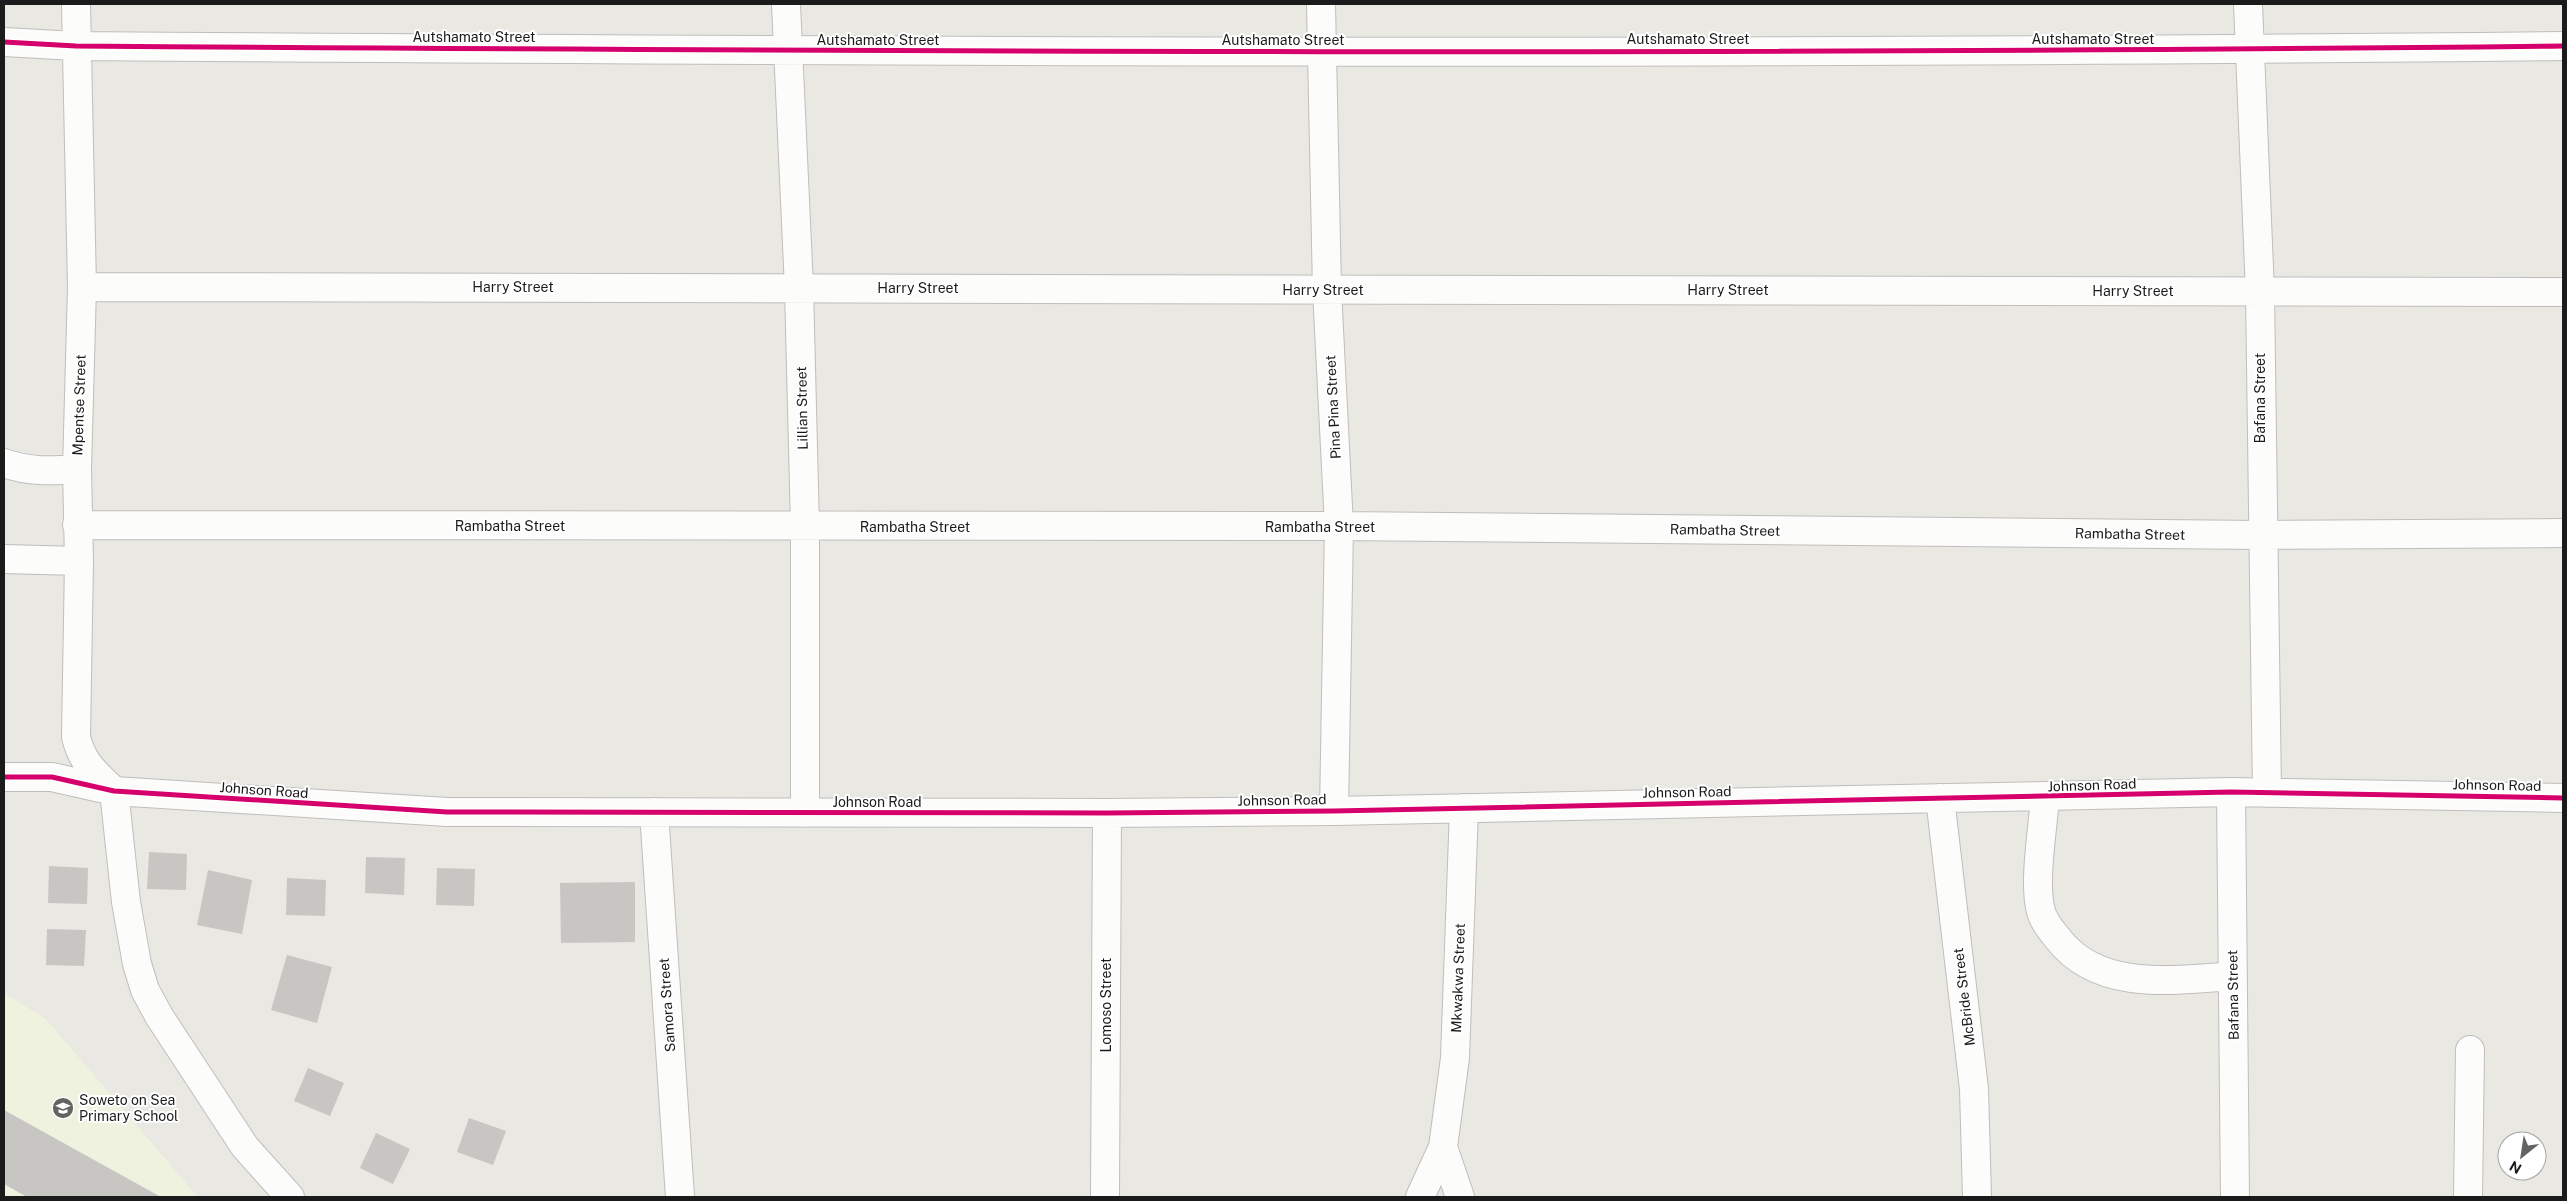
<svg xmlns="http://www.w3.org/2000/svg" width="2567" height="1201" viewBox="0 0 2567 1201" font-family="'Public Sans',sans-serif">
	<rect width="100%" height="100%" fill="#e9e8e3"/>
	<path fill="#eef2df" d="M4 993 46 1019 198 1197H4Z"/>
	<path fill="#c7c6c3" d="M149 852 187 854 186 890 147 889Z
		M366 857 405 858 404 895 365 893Z
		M49 866 88 868 87 904 48 903Z
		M437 868 475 869 474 906 436 905Z
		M208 870 252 880 242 934 197 925Z
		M287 878 326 880 325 916 286 915Z
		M635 882V942L561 943 560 883Z
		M47 929 86 930 84 966 46 965Z
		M287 955 332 967 317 1023 271 1010Z
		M308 1068 344 1083 330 1116 294 1101Z
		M4 1110 161 1197H27L4 1184Z
		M469 1118 506 1131 493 1165 457 1152Z
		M376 1133 410 1149 393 1184 360 1168Z"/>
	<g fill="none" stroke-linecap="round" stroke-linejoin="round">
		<g stroke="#bfbebc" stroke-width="30">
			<path id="minor" d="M76 4 82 287 77 469 79 561 76 737C82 762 95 773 113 790
				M786 4 799 288 805 527V813
				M1321 4 1327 290 1339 526 1334 811
				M2248 4 2260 292 2267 793
				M4 42 76 46C905 52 1734 55 2563 46
				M82 287 2563 292
				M4 463C29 472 51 471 77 469
				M77 525 1339 526 2261 535 2563 533
				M4 559 79 561
				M4 777H52L114 791 447 812 1107 813 1334 811 2231 792 2563 798
				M114 791 126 902 137 964 145 990 159 1016 245 1147 290 1197
				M2231 792 2235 1197
				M2045 797C2043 828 2034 878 2040 907 2042 920 2051 930 2059 940 2100 992 2175 980 2233 976
				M1940 798 1974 1089 1977 1197
				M654 812 680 1197
				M1105 1197 1107 813
				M1420 1197 1443 1147
				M1460 1197 1443 1147 1455 1058 1464 808
				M2468 1197 2470 1050"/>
		</g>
		<use href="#minor" stroke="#fcfcfb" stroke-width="28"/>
		<g stroke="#fff" stroke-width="8">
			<path id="cycleway" d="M4 42 76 46C905 52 1734 55 2563 46
				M4 777H52L114 791 447 812 1107 813 1334 811 2231 792 2563 798"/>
		</g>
		<use href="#cycleway" stroke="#d6006c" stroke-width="5"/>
	</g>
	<defs>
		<g id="school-disc" transform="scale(1.125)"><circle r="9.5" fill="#636361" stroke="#fff"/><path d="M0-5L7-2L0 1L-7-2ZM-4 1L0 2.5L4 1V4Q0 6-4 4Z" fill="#fff"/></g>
	</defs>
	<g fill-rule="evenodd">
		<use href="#school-disc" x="63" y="1108"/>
	</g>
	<g text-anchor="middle" stroke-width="4" stroke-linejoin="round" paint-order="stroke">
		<g font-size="14" fill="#1b1b1b" stroke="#fff">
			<text x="474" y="42">Autshamato Street</text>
			<text x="1688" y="44">Autshamato Street</text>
			<text x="2093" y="44">Autshamato Street</text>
			<text x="878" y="45">Autshamato Street</text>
			<text x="1283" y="45">Autshamato Street</text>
			<text x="513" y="292">Harry Street</text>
			<text x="918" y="293">Harry Street</text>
			<text x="1323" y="295">Harry Street</text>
			<text x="1728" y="295">Harry Street</text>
			<text x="2133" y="296">Harry Street</text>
			<text transform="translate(2260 398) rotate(-90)" y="5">Bafana Street</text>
			<text transform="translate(79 405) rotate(-88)" y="5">Mpentse Street</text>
			<text transform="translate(1333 407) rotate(-93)" y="5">Pina Pina Street</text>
			<text transform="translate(802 408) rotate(-91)" y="5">Lillian Street</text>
			<text x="510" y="531">Rambatha Street</text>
			<text x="915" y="532">Rambatha Street</text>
			<text x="1320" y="532">Rambatha Street</text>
			<text transform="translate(1725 530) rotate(1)" y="5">Rambatha Street</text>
			<text transform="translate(2130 534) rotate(1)" y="5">Rambatha Street</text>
			<text transform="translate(2092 785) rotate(-2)" y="5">Johnson Road</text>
			<text transform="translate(2497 785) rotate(1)" y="5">Johnson Road</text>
			<text transform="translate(264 790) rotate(4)" y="5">Johnson Road</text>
			<text transform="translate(1687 792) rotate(-1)" y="5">Johnson Road</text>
			<text transform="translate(1282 800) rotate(-1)" y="5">Johnson Road</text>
			<text x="877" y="807">Johnson Road</text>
			<text transform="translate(1458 978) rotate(-88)" y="5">Mkwakwa Street</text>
			<text transform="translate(2233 995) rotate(-91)" y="5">Bafana Street</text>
			<text transform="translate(1964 997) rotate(-97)" y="5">McBride Street</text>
			<text transform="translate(667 1005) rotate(-94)" y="5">Samora Street</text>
			<text transform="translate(1106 1005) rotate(-90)" y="5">Lomoso Street</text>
		</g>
		<g font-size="14" fill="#1b1b1b" stroke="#fff" text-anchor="start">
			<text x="79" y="1105">Soweto on Sea<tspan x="79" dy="16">Primary School</tspan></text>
		</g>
	</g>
	<rect width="2567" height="1201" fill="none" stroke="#1b1b1b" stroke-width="10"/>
	<g transform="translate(2522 1156) rotate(210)"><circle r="24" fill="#ffffff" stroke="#a4a4a4"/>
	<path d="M0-4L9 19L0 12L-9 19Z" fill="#636361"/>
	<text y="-8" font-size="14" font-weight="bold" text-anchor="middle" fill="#1b1b1b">N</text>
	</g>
</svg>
